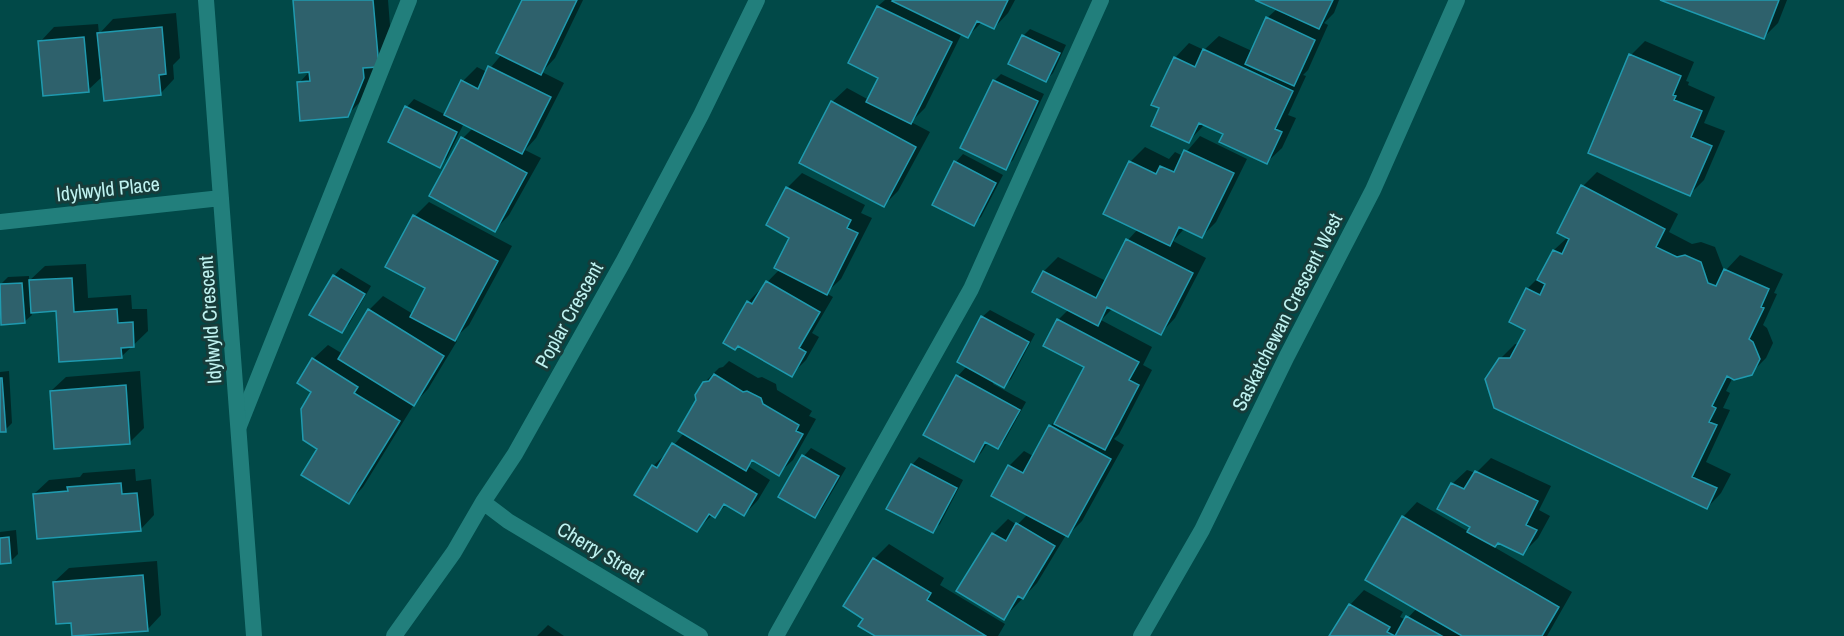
<svg xmlns="http://www.w3.org/2000/svg" width="1844" height="636" viewBox="0 0 1844 636" font-family="'Archivo Narrow',sans-serif">
	<rect width="100%" height="100%" fill="#014948"/>
	<path fill="#0007" d="M295 0H388L392 51 362 100 347 115 299 83 311 70Z
		M523 0H583L555 58 542 72 564 83 536 138 525 150 541 158 509 215 495 230 463 138 473 128 464 123 447 158 439 166 390 142 407 107 414 99 446 115 463 81 477 67 487 72 502 54Z
		M885 0H1015L1008 13 994 28 982 22 968 36 962 33 925 108 911 122 930 132 898 191 884 205 832 102 847 88 869 100 880 77 850 62 878 6Z
		M1258 0H1339L1334 13 1324 23 1328 25 1308 70 1303 75 1306 76 1288 115 1296 118 1282 148 1267 162 1225 133 1205 124 1189 141 1161 107 1175 58 1189 43 1204 50 1219 36 1252 51 1267 18 1277 9Z
		M1664 0H1787L1778 23 1764 37Z
		M176 13 180 58 173 65 174 79 160 94 103 76 88 90 40 42 54 27 98 24 99 34 113 19Z
		M1030 29 1066 45 1053 73 1046 80 1023 36Z
		M1645 41 1694 62 1686 81 1689 82 1688 85 1715 97 1704 123 1725 131 1704 180 1690 194 1631 55Z
		M1001 74 1044 94 1013 160 1005 168 994 81Z
		M1200 136 1247 159 1216 222 1202 236 1185 228 1173 241 1206 258 1175 318 1161 333 1113 308 1101 320 1152 347 1143 365 1152 370 1119 434 1114 439 1124 445 1082 521 1067 536 1066 535 1037 583 1004 618 993 534 1008 519 1017 525 1028 514 1009 466 1024 451 1033 456 1050 426 1060 417 1086 366 1045 345 1058 320 1069 309 1044 271 1058 257 1106 281 1128 240 1138 229 1130 162 1145 147 1169 159 1175 152 1183 156Z
		M963 154 1003 175 981 217 973 224 934 204 956 162Z
		M1597 172 1678 214 1669 232 1692 244 1701 242 1715 247 1723 268 1726 270 1740 255 1783 274 1774 293 1777 294 1763 325 1767 328 1773 343 1766 358 1751 373 1733 377 1726 391 1730 393 1723 408 1730 410 1706 462 1731 474 1721 493 1707 508 1500 359 1515 344H1519L1527 329V289L1541 275 1554 250 1568 237 1583 186Z
		M802 173 865 205 861 213 872 218 841 279 826 293 833 297 812 333 819 337 806 360 791 375 739 345 725 343 748 302 780 269 791 237 768 225 787 188Z
		M429 202 512 246 469 325 454 339 457 341 428 389 412 406H413L363 487 349 502 319 448 313 392V359L328 345 343 354 369 310 383 296 413 314 427 288 415 216Z
		M86 264 88 298 131 295 132 309H147L148 331 121 357 58 309 31 311 32 315 24 322 0 285 8 277 29 276V281L45 266Z
		M341 268 371 286 349 324 341 331 334 276Z
		M990 310 1035 334 1011 379 1004 386 994 381 993 384 1026 402 1005 440 998 447 988 442 981 453 974 460 926 434 958 376 967 366 982 317Z
		M729 361 758 378 762 377 776 384 777 390 812 411 809 416 816 419 793 460 778 474 755 460 748 466 770 480 758 500 744 515 727 504 715 516 712 515 697 530 653 466 668 452 684 433 704 383 719 368 723 367Z
		M9 371 12 423 5 430H0V372Z
		M140 371 144 428 130 442 51 391 66 377Z
		M811 448 846 468 822 509 815 516 780 496 804 456Z
		M919 457 963 480 940 524 932 531 912 465Z
		M1491 458 1551 486 1539 510 1550 516 1538 538 1523 553 1499 542 1494 547 1572 592 1547 636H1331L1350 605 1364 590 1403 612 1400 617 1406 620 1417 608 1403 517 1417 502 1469 532 1472 527 1452 484 1467 470 1476 473Z
		M135 469 136 481 151 479 154 515 140 530 34 494 49 480 80 477 83 473Z
		M16 530 18 554 10 562 0 563V532Z
		M889 544 944 578 940 585 1005 624 998 636H878L865 618 874 559Z
		M157 561 161 615 147 630 74 636 72 621 54 582 69 568Z
		M548 625 564 636H537Z"/>
	<path fill="#2e616c" stroke="#1f9aaf" stroke-width="1.5" d="M293 0H373L379 67 363 68 364 78 348 117 300 121 297 82 310 81 309 72 299 73Z
		M522 0H577L541 75 496 53Z
		M893 0H1008L994 29 977 21 968 38 892 1Z
		M1255 0H1333L1319 29Z
		M1660 0H1779L1764 39Z
		M877 6 952 42 911 124 866 102 878 78 848 63Z
		M1266 17 1315 40 1294 86 1245 64Z
		M162 27 166 74 159 75 161 95 104 101 97 33Z
		M1022 35 1060 53 1046 82 1008 64Z
		M84 37 89 92 43 96 38 41Z
		M1203 49 1293 91 1275 129 1282 132 1267 164 1219 142 1223 134 1199 123 1189 143 1151 126 1159 108 1151 105 1174 57 1195 67Z
		M1629 54 1681 76 1673 95 1676 96 1674 100 1702 111 1691 137 1712 146 1690 196 1588 153Z
		M488 66 551 97 522 154 444 115 461 80 478 89Z
		M993 80 1038 101 1006 170 960 148Z
		M831 101 916 147 884 207 799 163Z
		M405 106 457 132 440 168 388 142Z
		M461 137 527 173 495 232 429 196Z
		M1184 150 1234 173 1202 238 1179 227 1170 246 1103 214 1129 161 1156 174 1160 166 1174 172Z
		M954 161 996 183 974 226 932 205Z
		M1581 185 1665 229 1656 247 1677 257 1685 255 1701 262 1708 283 1716 286 1724 269 1769 289 1761 307 1764 308 1749 339 1753 342 1760 359 1752 375 1734 380 1727 376 1712 406 1716 408 1709 422 1717 425 1692 477 1717 488 1707 509 1494 408 1485 379 1499 358H1510L1525 330 1509 322 1526 288 1540 295 1545 284 1537 280 1553 250 1562 254 1569 239 1557 233Z
		M786 187 851 220 847 228 858 233 827 295 774 268 789 238 766 225Z
		M413 215 498 261 455 341 410 317 425 288 385 267Z
		M1126 239 1193 273 1161 335 1107 307 1098 326 1032 292 1043 271 1096 298Z
		M333 275 365 294 342 333 309 315Z
		M72 278 74 312 117 309 118 323 133 322 134 347 121 348 122 358 59 362 56 311 31 313 29 280Z
		M766 281 820 312 799 348 806 352 792 377 738 346 735 350 723 343 747 301 752 304Z
		M22 283 25 323 1 325 0 284Z
		M368 309 444 356 414 406 338 359Z
		M981 316 1029 342 1004 388 957 362Z
		M1057 319 1139 362 1129 380 1139 385 1105 450 1054 424 1084 367 1043 346Z
		M312 358 358 387 354 393 400 421 349 504 301 475 317 449 303 440 301 409 311 392 297 383Z
		M714 374 743 392 747 391 761 398 763 404 799 425 796 431 803 434 779 476 752 460 746 471 678 431 696 400 695 395 703 382 709 381Z
		M956 375 1020 410 998 449 985 442 974 462 923 435Z
		M0 378H2L6 432H0Z
		M126 385 130 444 54 449 50 391Z
		M1049 425 1111 459 1068 537 991 496 1008 465 1023 473Z
		M672 443 757 494 744 516 724 504 715 518 709 514 697 532 634 495 652 465 657 468Z
		M802 455 839 476 815 518 778 497Z
		M911 464 957 488 933 533 886 509Z
		M1475 471 1538 501 1526 525 1537 530 1523 555 1498 543 1495 547 1467 532 1470 527 1437 509 1451 483 1464 489Z
		M121 483 122 494 137 493 141 531 37 539 33 494 68 491 67 487Z
		M1402 516 1559 607 1542 636H1462L1365 580Z
		M1016 523 1055 546 1023 599 1018 596 1004 620 956 591 992 533 1006 541Z
		M9 537 11 563 0 564V538Z
		M873 558 931 593 927 600 986 636H875L858 626 863 619 843 606Z
		M143 575 148 631 72 636 71 623 56 624 53 582Z
		M1349 604 1390 627 1387 632 1395 636H1329Z
		M1406 616 1442 636H1395Z"/>
	<g fill="none" stroke-linecap="round" stroke-linejoin="round">
		<path stroke="#227f7c" stroke-width="16" d="M239 426 409 0
			M776 636 971 289 1101 0"/>
		<path stroke="#227f7c" stroke-width="16" d="M206 0 254 636
			M0 222 221 198
			M483 502 508 521 700 636
			M394 636 454 552 483 502 515 454 623 262 701 115 757 0
			M1141 636 1202 530 1287 356 1373 190 1457 0"/>
	</g>
	<g text-anchor="middle" stroke-width="6" stroke-linejoin="round" paint-order="stroke">
		<g font-size="20" fill="#bff2f0" stroke="#173c3a">
			<text transform="translate(108 189) rotate(-6)" y="7">Idylwyld Place</text>
			<text transform="translate(1287 312) rotate(-63)" y="7">Saskatchewan Crescent West</text>
			<text transform="translate(569 315) rotate(-61)" y="7">Poplar Crescent</text>
			<text transform="translate(210 320) rotate(-94)" y="7">Idylwyld Crescent</text>
			<text transform="translate(601 552) rotate(31)" y="7">Cherry Street</text>
		</g>
	</g>
</svg>
